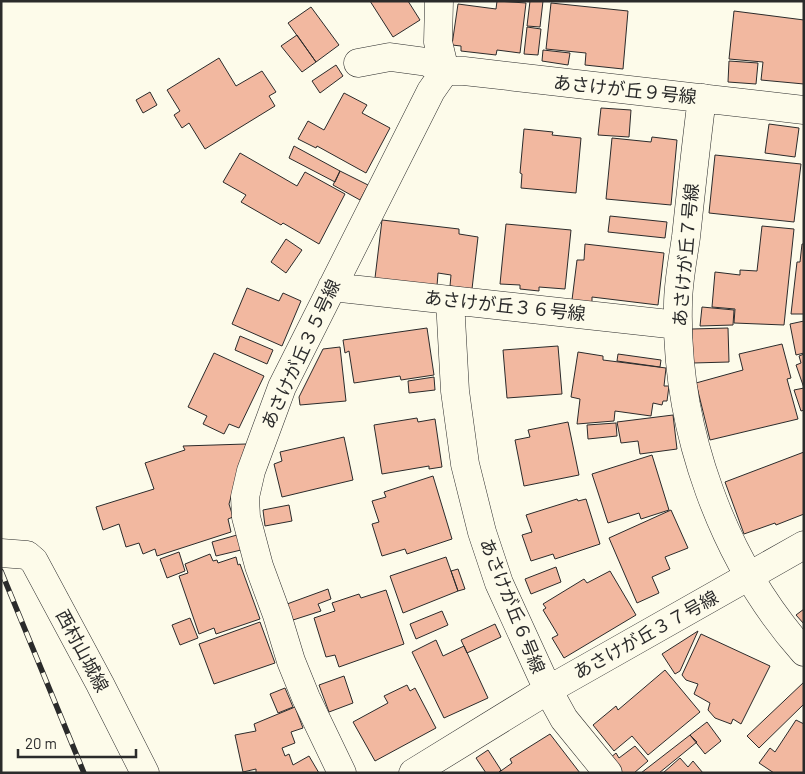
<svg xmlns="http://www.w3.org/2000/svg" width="805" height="774" viewBox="0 0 805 774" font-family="Barlow,'Noto Sans JP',sans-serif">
	<rect width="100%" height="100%" fill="#fdfbea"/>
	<path fill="#f2b8a0" stroke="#2b2b2b" d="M370 1H408L420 20 393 37Z
		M497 1 526 3 520 53 497 50 496 55 461 51V46L452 45 458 4 496 9Z
		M530 1H543L540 27 527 26Z
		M551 3 628 11 623 69 585 65 586 53 546 49Z
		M311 7 339 45 316 62 288 23Z
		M734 11 804 20V84L761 80 763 62 729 59Z
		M527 27 541 29 538 55 524 54Z
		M297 35 316 62 302 72 281 46Z
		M543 50 570 53 568 65 542 61Z
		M219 58 236 86 262 71 276 92 269 96 275 106 205 149 189 123 182 128 174 115 180 111 167 90Z
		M729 61 758 63 756 84 728 82Z
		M336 65 343 76 320 93 312 81Z
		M150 92 157 105 143 113 136 100Z
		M344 93 367 105 362 113 390 128 366 173 317 146 316 148 298 139 308 121 324 130Z
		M601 108 631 110 629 137 598 135Z
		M769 124 799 128 795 157 765 153Z
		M524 129 553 132 552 135 581 138 576 193 521 188 522 174 520 173Z
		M652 137 677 140 671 205 606 199 612 138 651 142Z
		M294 146 340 171 335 182 289 158Z
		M240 153 297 186 305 172 345 194 319 244 283 223 281 225 241 202 246 195 223 182Z
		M715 155 801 164 794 222 709 213Z
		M340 171 368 185 360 200 333 185Z
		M610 216 667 222 665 238 608 232Z
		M382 220 459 229V234L478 237 472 289 450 286 451 275 438 273 437 286 375 278Z
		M506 224 571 230 565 289 539 287V291L520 289V285L500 284Z
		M762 226 794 229 784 325 734 323 735 309 712 307 715 272 740 275V270L757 271Z
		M286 239 302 250 286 273 271 262Z
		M585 244 664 253 658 305 592 297V302L572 300 577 260H584Z
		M802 244H804V314H791L797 262H800Z
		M247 288 279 301 283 293 301 301 282 346 232 324Z
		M702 307 734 310 733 325 700 326Z
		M804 321V353L796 355 790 324Z
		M427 328 434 375 401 380 400 376 354 383 349 351 345 353 343 340Z
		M728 328 729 362 693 363 692 329Z
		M240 336 273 350 267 364 235 350Z
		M782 344 791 378 787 379 798 419 710 440 696 383 743 370 739 354Z
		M558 346 562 394 507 398 503 350Z
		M340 347 346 401 300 405 299 397 323 349Z
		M578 352 603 356V360L666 368 664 386H669L667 401H663L662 405 653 403 651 416 615 411 614 421 577 424 580 399 571 397Z
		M214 353 264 376 239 428 229 424 224 434 203 424 207 416 188 407Z
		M618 354 661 360 660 367 617 361Z
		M804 354V410L801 411 794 390 804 388 796 365 801 363 799 356Z
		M434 377 435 390 409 393 408 381Z
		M673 415 677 449 640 454 638 441 621 443 617 422Z
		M417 418 418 422 435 419 442 467 429 469V466L382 474 374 425Z
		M568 422 579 475 524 486 515 440 530 437 528 430Z
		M616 423 617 436 588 439 587 425Z
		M344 437 353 480 282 497 274 464 282 461 280 452Z
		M246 444 229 504 233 517 228 519 231 532 157 556 155 549 143 554 139 543 126 547 119 524 103 530 96 507 154 489 145 463 185 450 183 446Z
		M804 452V514L776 525 775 523 744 534 725 482Z
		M652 455 669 510 641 519 639 513 608 523 592 474Z
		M433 476 452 539 407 554 405 549 382 556 372 524 379 522 372 501 386 497 384 492Z
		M577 499 578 501 586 499 600 544 555 559 553 554 531 561 522 535 532 532 526 515Z
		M289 505 292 521 265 526 263 510Z
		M671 510 688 548 665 557 670 569 652 577 659 593 637 603 609 538Z
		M237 535 241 550 216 556 212 542Z
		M179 552 185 571 167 578 160 559Z
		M210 554 213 561 217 560 218 563 236 557 238 565 240 564 260 619 216 634 214 628 199 634 179 576 188 573 185 564Z
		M446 557 458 591 403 613 390 576Z
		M556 567 561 582 531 594 525 579Z
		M458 569 465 589 458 591 451 571Z
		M610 571 636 615 564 658 552 638 558 635 543 610 546 608 543 604 584 579 587 583Z
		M328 589 331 599 318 604 321 611 293 620 287 604Z
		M386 590 404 644 339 667 335 655 326 657 314 618 335 611 332 603 359 594 361 598Z
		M804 609V624L796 615Z
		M442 611 448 625 416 639 410 624Z
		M190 618 198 638 180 645 172 625Z
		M260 622 275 663 214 684 199 644Z
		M495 624 501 637 467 653 461 640Z
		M698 631 680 671 675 674 662 654Z
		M701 634 770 666 741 724 733 719 731 724 715 718 708 710 710 703 694 694 698 684 686 680 682 675Z
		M436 640 443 656 464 646 488 698 444 718 412 652Z
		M665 670 700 712 648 755 632 736 614 751 593 725 616 706 618 710Z
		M344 676 353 703 329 712 319 685Z
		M804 682V704L759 748 747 736Z
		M407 685 410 691 415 688 436 728 375 761 353 722 388 703 384 696Z
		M285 688 293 707 278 713 270 694Z
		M295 707 303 728 291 732 295 743 282 748 285 756 289 754 293 765 309 756 319 773H256V769L243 772 235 735 256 731 254 724Z
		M796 720 804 724V773H774L759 763 770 748 775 752Z
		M707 722 721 741 705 754 690 735Z
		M550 734 580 773H498L512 763 510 759Z
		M690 735 697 742 659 773H641Z
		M635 746 648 761 634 773H622L610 758 616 753 619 758Z
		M488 750 501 770 498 773H486L476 758Z
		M680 758 688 767 693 761 703 773H663Z"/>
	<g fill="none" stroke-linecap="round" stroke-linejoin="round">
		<g stroke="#2b2b2b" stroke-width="29">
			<path id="minor" d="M358 63 390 57 427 62 445 71H464L804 110
				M702 98C696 144 691 191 686 237 683 259 678 282 678 305 675 428 722 560 804 652
				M332 287 678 325
				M450 300 455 391 465 464 482 532 499 583 548 690 564 719 608 773
				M1 553 27 555 34 561 100 684 145 773
				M342 773 306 698 291 661 277 615 259 566 246 517 245 497 251 471 282 387 431 91 445 71 438 42 439 1
				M413 773 548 690 804 545"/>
		</g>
		<use href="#minor" stroke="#fdfbea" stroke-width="28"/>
		<g stroke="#2b2b2b" stroke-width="5.5">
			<path id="rail" d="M1 571 84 773"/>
		</g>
		<use href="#rail" stroke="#fdfbea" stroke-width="4" stroke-dasharray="11" stroke-linecap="butt"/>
	</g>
	<g text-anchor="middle" stroke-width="4" stroke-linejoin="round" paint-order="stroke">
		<g font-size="18" fill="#2b2b2b" stroke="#fdfbea">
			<text transform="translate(625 90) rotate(6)" y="6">あさけが丘９号線</text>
			<text transform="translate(686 255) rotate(-85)" y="6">あさけが丘７号線</text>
			<text transform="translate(505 306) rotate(6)" y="6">あさけが丘３６号線</text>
			<text transform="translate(301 354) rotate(-65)" y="6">あさけが丘３５号線</text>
			<text transform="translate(512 606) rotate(68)" y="6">あさけが丘６号線</text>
			<text transform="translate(646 635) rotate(-29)" y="6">あさけが丘３７号線</text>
			<text transform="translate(82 651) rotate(62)" y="6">西村山城線</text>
		</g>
	</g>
	<rect width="805" height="774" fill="none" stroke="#2b2b2b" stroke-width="5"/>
	<path d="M18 749v8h118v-8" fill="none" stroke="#2b2b2b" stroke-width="2.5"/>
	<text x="25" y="749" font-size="15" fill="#2b2b2b" stroke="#fdfbea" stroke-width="4" paint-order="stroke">20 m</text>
</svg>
